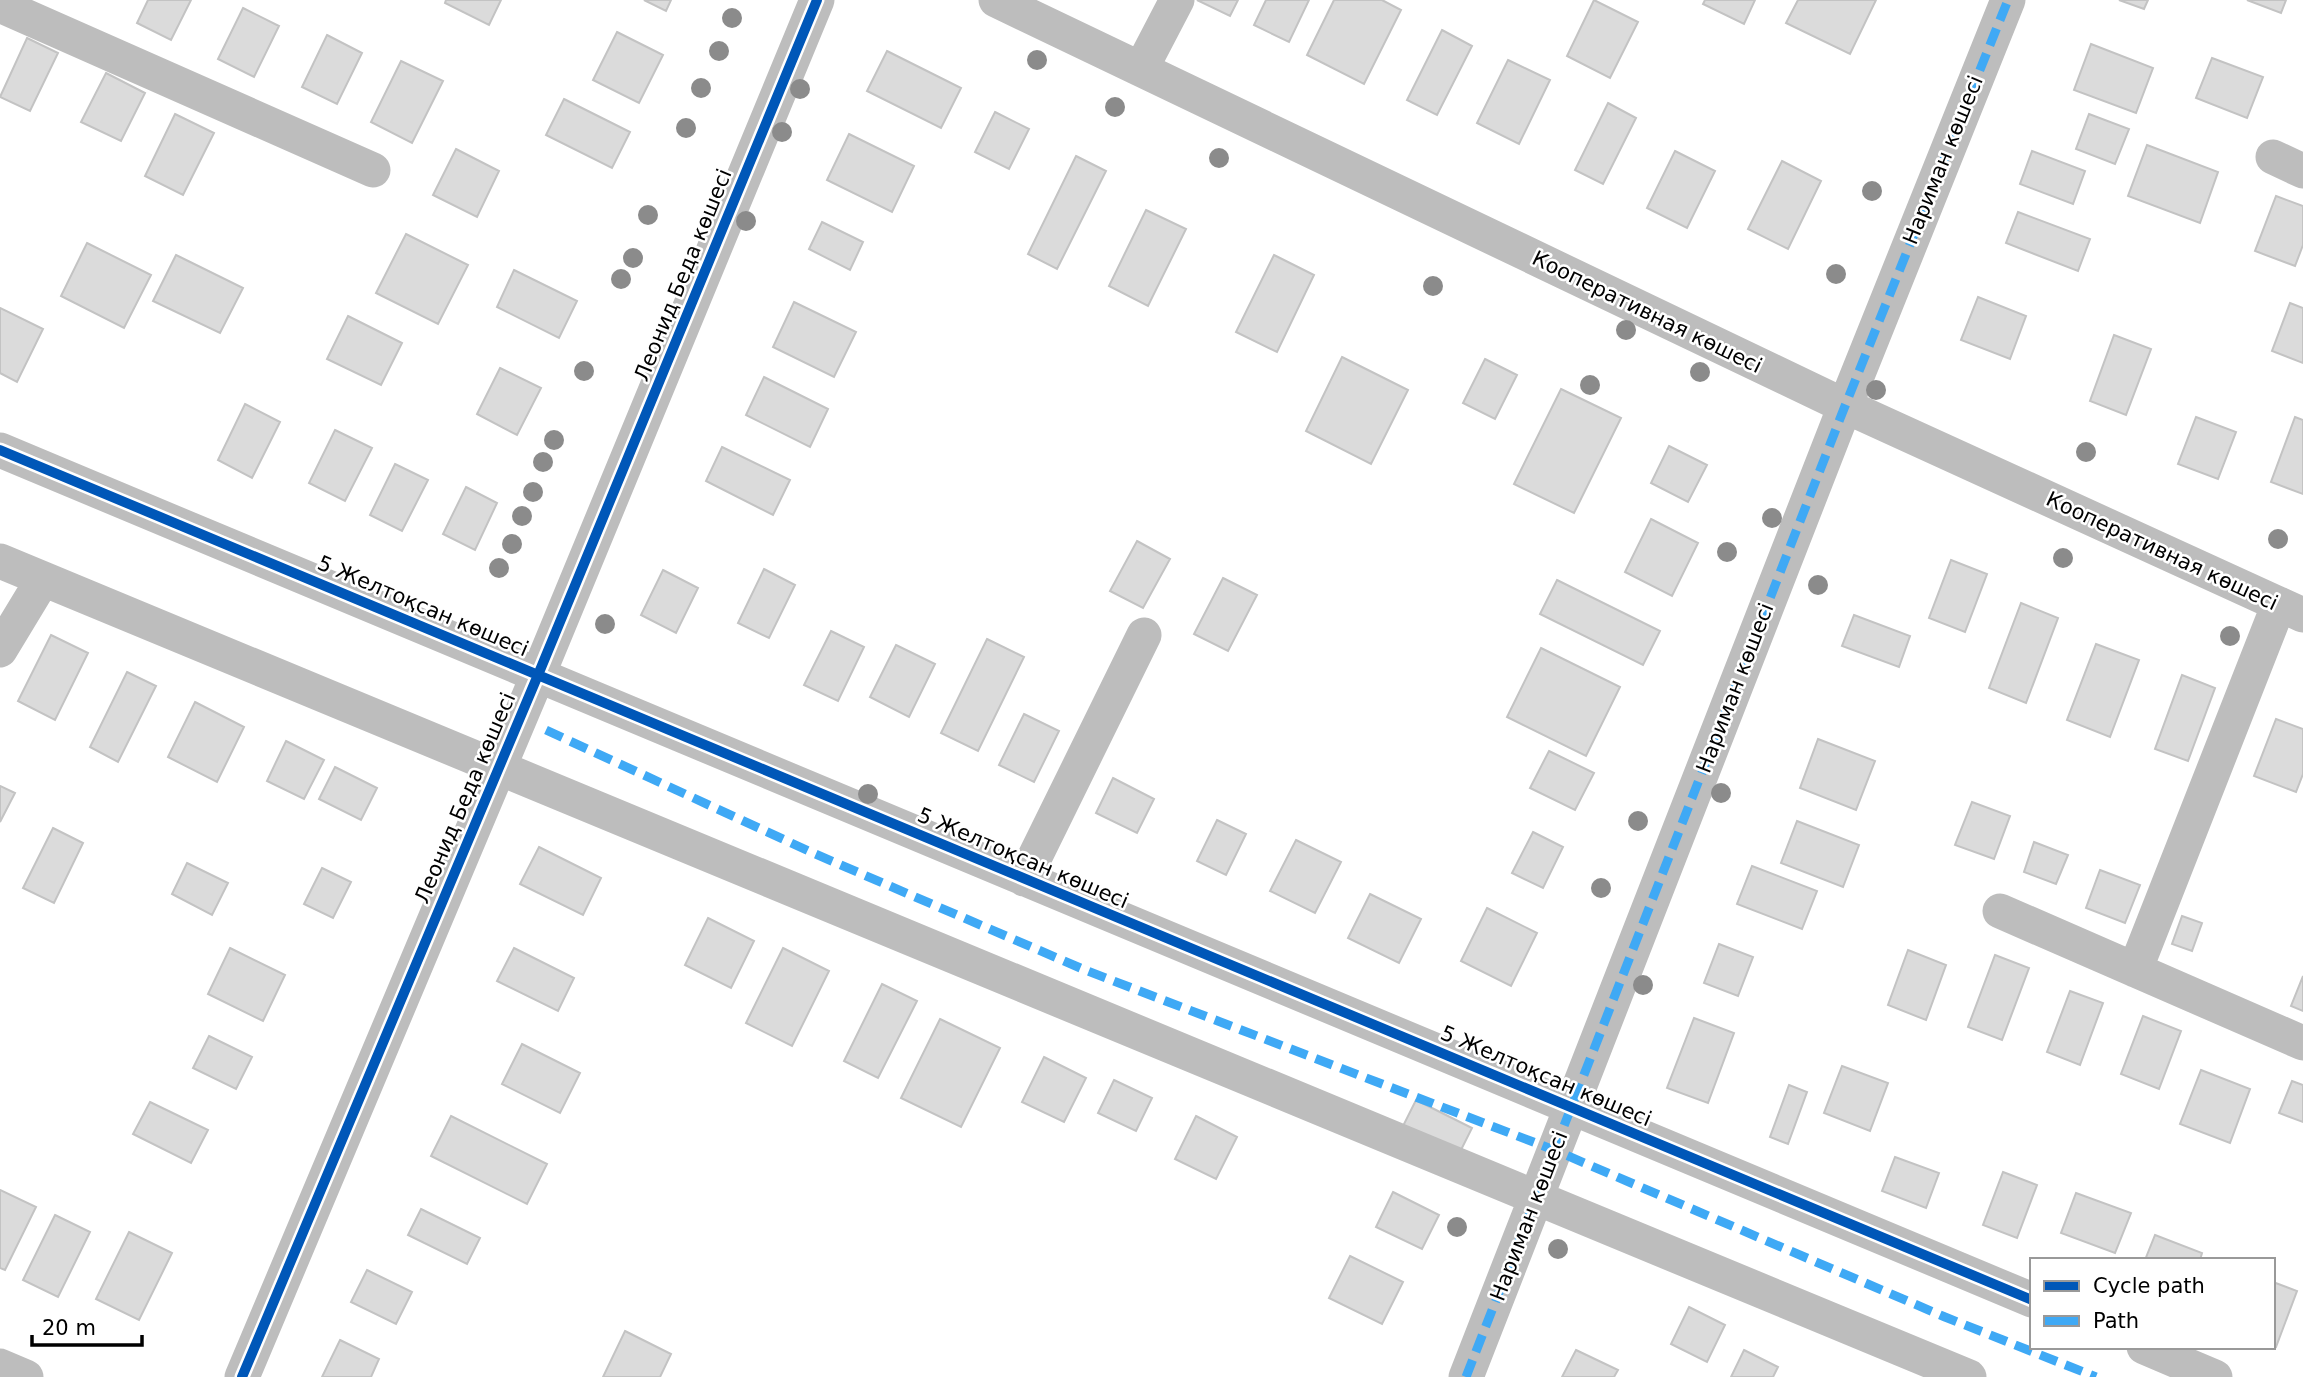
<svg xmlns="http://www.w3.org/2000/svg" width="2303" height="1377" viewBox="0 0 2303 1377" font-family="'DejaVu Sans',sans-serif">
	<rect width="100%" height="100%" fill="#fff"/>
	<path fill="#dbdbdb" stroke="#c3c3c3" stroke-width="2" d="M148 0H191L171 40 137 23Z
		M446 0H501L489 25 445 3Z
		M644 0H671L666 11Z
		M1197 0H1238L1230 16Z
		M1266 0H1309L1289 42 1254 25Z
		M1334 0H1382L1401 10 1364 84 1307 55Z
		M1594 0 1638 22 1610 78 1567 56Z
		M1705 0H1755L1744 24 1703 4Z
		M1798 0H1876L1850 54 1786 23Z
		M2119 0H2148L2144 9Z
		M2247 0H2286L2281 13Z
		M243 8 279 26 254 77 218 59Z
		M1442 30 1472 46 1437 115 1407 100Z
		M617 32 663 55 639 103 593 80Z
		M327 35 362 53 337 104 302 87Z
		M27 38 58 53 30 111 0 97Z
		M2091 44 2153 68 2136 113 2074 90Z
		M887 51 961 88 941 128 867 91Z
		M2212 58 2263 77 2247 118 2196 98Z
		M1508 60 1550 80 1519 144 1477 123Z
		M401 61 443 81 412 143 371 122Z
		M106 73 145 93 121 141 81 122Z
		M564 99 630 132 612 168 546 135Z
		M1608 103 1636 118 1603 184 1575 170Z
		M995 112 1029 129 1009 169 975 152Z
		M175 114 214 133 183 195 145 176Z
		M2089 114 2129 129 2115 164 2076 149Z
		M849 134 914 166 892 212 827 180Z
		M2147 145 2218 172 2200 223 2128 196Z
		M456 149 499 171 477 217 433 195Z
		M1675 151 1715 171 1687 228 1647 208Z
		M2032 151 2085 171 2073 204 2020 184Z
		M1076 156 1106 171 1057 269 1028 254Z
		M1782 161 1821 181 1788 249 1748 229Z
		M2276 196 2303 206V245L2295 266 2255 251Z
		M1146 210 1186 229 1148 306 1109 286Z
		M2018 212 2090 239 2078 271 2006 243Z
		M822 222 863 242 850 270 809 249Z
		M406 234 468 265 438 324 376 293Z
		M87 243 151 275 124 328 61 296Z
		M176 255 243 288 220 333 153 301Z
		M1274 255 1314 275 1277 352 1236 332Z
		M514 270 577 301 559 338 497 307Z
		M1978 297 2026 316 2010 359 1961 340Z
		M794 302 856 332 834 377 773 347Z
		M2290 303 2303 308V363L2272 351Z
		M0 308 43 329 17 382 0 373Z
		M348 316 402 343 381 385 327 359Z
		M2114 335 2151 349 2126 415 2090 401Z
		M1342 357 1408 390 1371 464 1306 431Z
		M1485 359 1517 375 1495 419 1463 403Z
		M500 368 541 388 517 435 477 414Z
		M764 377 828 409 810 447 746 415Z
		M1561 389 1621 418 1574 513 1514 484Z
		M245 404 280 422 252 478 218 460Z
		M2196 417 2236 432 2218 479 2178 464Z
		M2295 417 2303 420V494L2271 482Z
		M335 430 372 448 345 501 309 483Z
		M1669 446 1707 465 1688 502 1651 483Z
		M722 447 790 480 773 515 706 481Z
		M395 464 428 480 402 531 370 515Z
		M466 487 497 503 475 550 443 534Z
		M1651 519 1698 543 1672 596 1625 572Z
		M1137 541 1170 559 1143 608 1110 591Z
		M1951 560 1987 574 1965 632 1929 618Z
		M764 569 795 585 769 638 738 623Z
		M663 570 698 588 676 633 641 615Z
		M1223 578 1257 595 1228 651 1194 634Z
		M1557 580 1660 631 1643 665 1540 614Z
		M2021 603 2058 618 2026 703 1989 688Z
		M1854 615 1910 636 1899 667 1842 646Z
		M831 631 864 647 838 701 804 685Z
		M51 635 88 653 55 720 18 701Z
		M987 639 1024 657 978 751 941 733Z
		M2096 644 2139 660 2110 737 2067 720Z
		M896 645 935 664 909 717 870 697Z
		M1541 648 1620 687 1586 756 1507 717Z
		M127 672 156 686 118 762 90 747Z
		M2182 675 2215 688 2188 761 2155 749Z
		M195 702 244 727 217 782 168 757Z
		M1024 714 1059 731 1034 782 999 765Z
		M2276 719 2303 729V774L2296 792 2254 776Z
		M1818 739 1875 761 1856 810 1800 788Z
		M286 741 324 760 304 799 267 781Z
		M1549 751 1594 773 1575 810 1530 788Z
		M335 767 377 788 361 820 319 799Z
		M1113 778 1154 799 1137 833 1096 813Z
		M0 786 15 793 0 822Z
		M1972 802 2010 816 1994 859 1955 845Z
		M1217 820 1246 834 1226 875 1197 861Z
		M1797 821 1859 845 1843 887 1781 863Z
		M53 828 83 843 54 903 23 888Z
		M1533 832 1563 847 1543 888 1512 873Z
		M1296 840 1341 862 1315 913 1270 891Z
		M2034 842 2068 855 2056 884 2024 872Z
		M539 847 601 878 583 915 520 884Z
		M187 863 228 883 212 915 172 894Z
		M1752 866 1817 891 1802 929 1737 904Z
		M322 868 351 882 333 918 304 904Z
		M2100 870 2140 885 2125 923 2086 908Z
		M1370 894 1421 919 1399 963 1348 938Z
		M1487 908 1537 933 1511 986 1461 961Z
		M2182 916 2202 923 2192 951 2172 944Z
		M708 918 754 941 731 988 685 965Z
		M1719 944 1753 957 1738 996 1704 983Z
		M230 948 285 975 263 1021 208 994Z
		M514 948 574 978 558 1011 497 981Z
		M783 948 829 971 792 1046 746 1023Z
		M1908 950 1946 965 1926 1020 1888 1005Z
		M1995 955 2029 968 2002 1040 1968 1027Z
		M2303 976V1011L2291 1006Z
		M882 984 917 1001 878 1078 844 1061Z
		M2070 991 2103 1003 2080 1065 2047 1052Z
		M2143 1016 2181 1031 2159 1089 2121 1074Z
		M1694 1018 1734 1033 1708 1103 1667 1088Z
		M940 1019 1000 1048 961 1127 901 1098Z
		M209 1036 252 1057 236 1089 193 1068Z
		M522 1044 580 1073 560 1113 502 1084Z
		M1044 1057 1086 1078 1064 1122 1022 1102Z
		M1842 1066 1888 1083 1870 1131 1824 1113Z
		M2201 1070 2250 1089 2230 1143 2180 1124Z
		M1114 1080 1152 1098 1136 1131 1098 1113Z
		M2292 1081 2303 1085V1122L2279 1113Z
		M1789 1085 1807 1092 1788 1144 1770 1137Z
		M1416 1100 1472 1128 1457 1158 1401 1130Z
		M150 1102 208 1130 191 1163 133 1134Z
		M451 1116 547 1164 527 1204 431 1156Z
		M1196 1116 1237 1137 1216 1179 1175 1159Z
		M1895 1157 1939 1173 1926 1208 1882 1191Z
		M2003 1172 2037 1185 2017 1238 1983 1225Z
		M0 1190 36 1207 5 1270 0 1268Z
		M1393 1192 1439 1215 1422 1249 1376 1227Z
		M2076 1193 2131 1213 2115 1253 2061 1233Z
		M421 1209 480 1238 467 1264 408 1235Z
		M55 1215 90 1232 58 1297 23 1280Z
		M129 1232 172 1253 139 1320 96 1299Z
		M2155 1235 2202 1253 2200 1260H2145Z
		M1350 1256 1403 1282 1382 1324 1329 1298Z
		M367 1270 412 1292 396 1324 351 1302Z
		M2273 1282 2297 1291 2276 1347 2273 1346Z
		M1689 1307 1725 1325 1707 1362 1671 1344Z
		M625 1331 671 1354 660 1377H603Z
		M340 1340 379 1359 371 1377H322Z
		M1576 1350 1618 1370 1614 1377H1562Z
		M1744 1350 1778 1367 1773 1377H1731Z"/>
	<g fill="none" stroke-linecap="round" stroke-linejoin="round">
		<path stroke="#bdbdbd" stroke-width="35" d="M996 0 1845 406 2303 615
			M0 5 373 170
			M1141 69 1177 0
			M2273 157 2303 171
			M0 450 2032 1300
			M0 561 1969 1377
			M0 650 43 579
			M1024 879 1144 635
			M2000 911 2303 1043
			M2135 970 2279 604
			M2144 1347 2215 1377
			M0 1366 26 1377
			M242 1377 538 675 817 0
			M1466 1377 1845 406 2008 0"/>
		<path stroke="#3fa9f5" stroke-width="9" stroke-dasharray="18 9" stroke-linecap="butt" d="M546 730 813 853 1085 970 1554 1150 1945 1317 2096 1377
			M1466 1377 1845 406 2008 0"/>
		<g stroke="#fff" stroke-width="15">
			<path id="cycleway" d="M0 450 2032 1300
				M242 1377 538 675 817 0"/>
		</g>
		<use href="#cycleway" stroke="#0057b8" stroke-width="10"/>
	</g>
	<g fill="#8b8b8b">
		<circle cx="732" cy="18" r="10"/>
		<circle cx="719" cy="51" r="10"/>
		<circle cx="1037" cy="60" r="10"/>
		<circle cx="701" cy="88" r="10"/>
		<circle cx="800" cy="89" r="10"/>
		<circle cx="1115" cy="107" r="10"/>
		<circle cx="686" cy="128" r="10"/>
		<circle cx="782" cy="132" r="10"/>
		<circle cx="1219" cy="158" r="10"/>
		<circle cx="1872" cy="191" r="10"/>
		<circle cx="648" cy="215" r="10"/>
		<circle cx="746" cy="221" r="10"/>
		<circle cx="633" cy="258" r="10"/>
		<circle cx="1836" cy="274" r="10"/>
		<circle cx="621" cy="279" r="10"/>
		<circle cx="1433" cy="286" r="10"/>
		<circle cx="1626" cy="330" r="10"/>
		<circle cx="584" cy="371" r="10"/>
		<circle cx="1700" cy="372" r="10"/>
		<circle cx="1590" cy="385" r="10"/>
		<circle cx="1876" cy="390" r="10"/>
		<circle cx="554" cy="440" r="10"/>
		<circle cx="2086" cy="452" r="10"/>
		<circle cx="543" cy="462" r="10"/>
		<circle cx="533" cy="492" r="10"/>
		<circle cx="522" cy="516" r="10"/>
		<circle cx="1772" cy="518" r="10"/>
		<circle cx="2278" cy="539" r="10"/>
		<circle cx="512" cy="544" r="10"/>
		<circle cx="1727" cy="552" r="10"/>
		<circle cx="2063" cy="558" r="10"/>
		<circle cx="499" cy="568" r="10"/>
		<circle cx="1818" cy="585" r="10"/>
		<circle cx="605" cy="624" r="10"/>
		<circle cx="2230" cy="636" r="10"/>
		<circle cx="1721" cy="793" r="10"/>
		<circle cx="868" cy="794" r="10"/>
		<circle cx="1638" cy="821" r="10"/>
		<circle cx="1601" cy="888" r="10"/>
		<circle cx="1643" cy="985" r="10"/>
		<circle cx="1457" cy="1227" r="10"/>
		<circle cx="1558" cy="1249" r="10"/>
	</g>
	<g text-anchor="middle" stroke-width="5" stroke-linejoin="round" paint-order="stroke">
		<g font-size="21" fill="#000" stroke="#fff">
			<text transform="translate(1943 160) rotate(-68)" y="7">Нариман көшесі</text>
			<text transform="translate(683 275) rotate(-68)" y="7">Леонид Беда көшесі</text>
			<text transform="translate(1647 312) rotate(26)" y="7">Кооперативная көшесі</text>
			<text transform="translate(2162 551) rotate(25)" y="7">Кооперативная көшесі</text>
			<text transform="translate(423 606) rotate(23)" y="7">5 Желтоқсан көшесі</text>
			<text transform="translate(1735 688) rotate(-69)" y="7">Нариман көшесі</text>
			<text transform="translate(465 798) rotate(-67)" y="7">Леонид Беда көшесі</text>
			<text transform="translate(1023 858) rotate(23)" y="7">5 Желтоқсан көшесі</text>
			<text transform="translate(1546 1076) rotate(23)" y="7">5 Желтоқсан көшесі</text>
			<text transform="translate(1529 1216) rotate(-69)" y="7">Нариман көшесі</text>
		</g>
	</g>
	<rect x="2030" y="1258" width="245" height="91" fill="#ffffff" stroke="#999999" stroke-width="2"/>
	<rect x="2044" y="1281" width="35" height="10" fill="#0057b8" stroke="#999999" stroke-width="2"/>
	<text x="2093" y="1293" font-size="21" fill="#000000">Cycle path</text>
	<rect x="2044" y="1316" width="35" height="10" fill="#3fa9f5" stroke="#999999" stroke-width="2"/>
	<text x="2093" y="1328" font-size="21" fill="#000000">Path</text>
	<path d="M32 1335v10h110v-10" fill="none" stroke="#000000" stroke-width="3.5"/>
	<text x="42" y="1335" font-size="21" fill="#000000" stroke="#ffffff" stroke-width="5" paint-order="stroke">20 m</text>
</svg>
